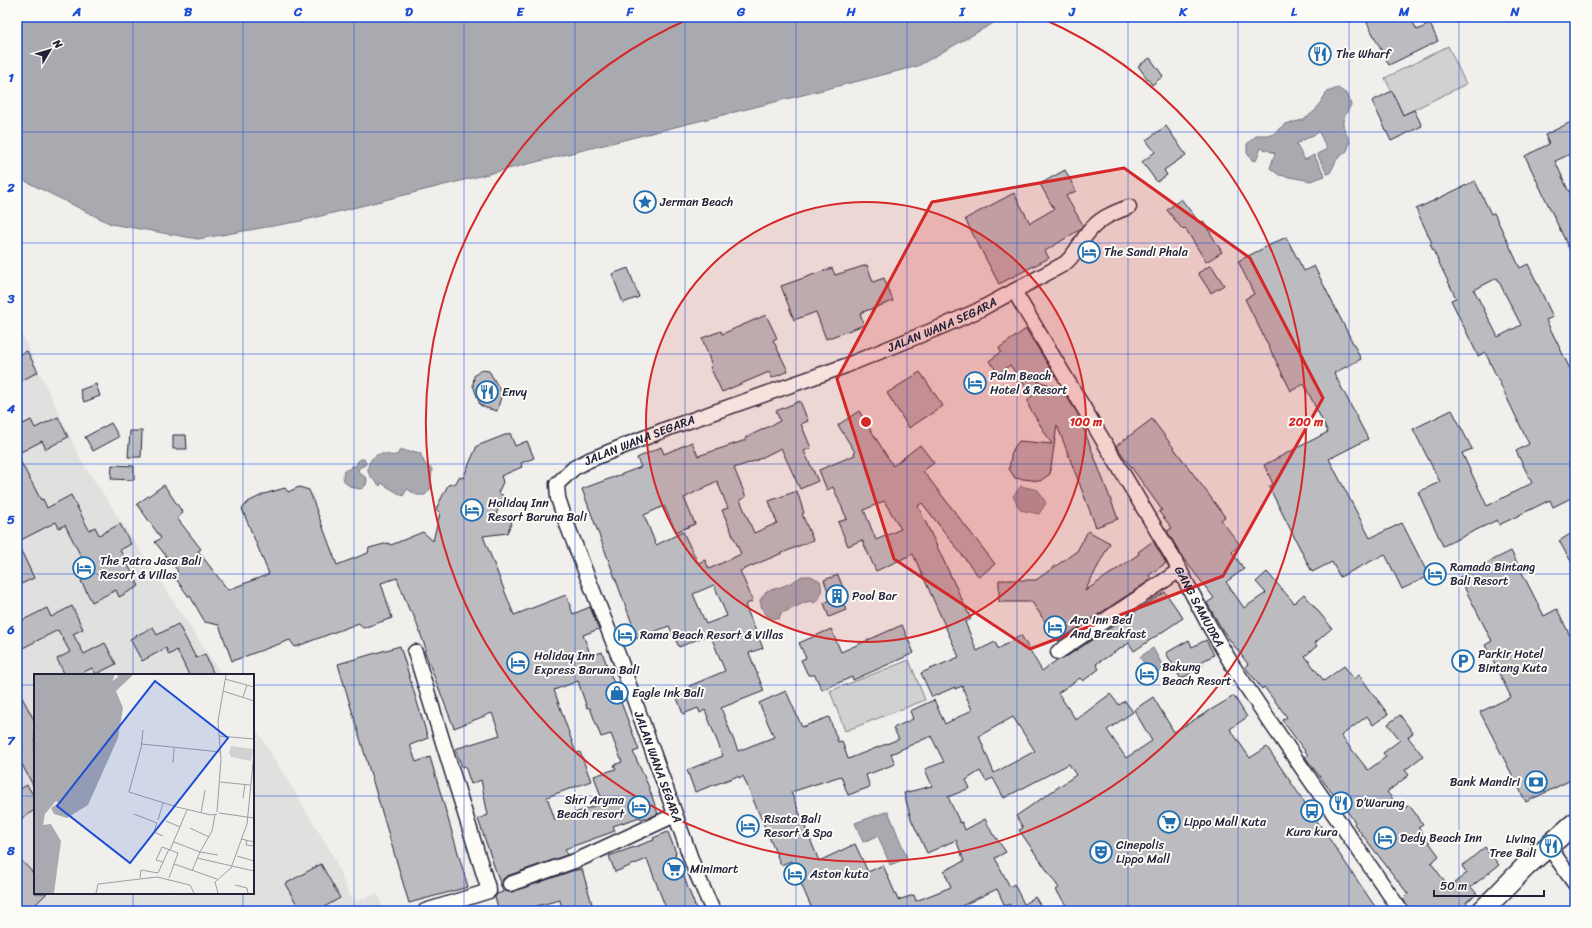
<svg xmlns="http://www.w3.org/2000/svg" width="1592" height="928" viewBox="0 0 1592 928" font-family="Sriracha,sans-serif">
	<rect width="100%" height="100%" fill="#f0efec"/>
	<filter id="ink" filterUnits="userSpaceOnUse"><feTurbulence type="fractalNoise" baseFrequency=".025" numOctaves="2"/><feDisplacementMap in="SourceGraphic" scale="8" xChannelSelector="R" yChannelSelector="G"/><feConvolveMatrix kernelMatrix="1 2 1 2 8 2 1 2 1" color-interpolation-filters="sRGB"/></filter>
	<g filter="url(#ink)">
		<path fill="#e0e0df" d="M17 324 81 460 222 675H35V893H253V724L333 855 352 902 378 894 384 911H17Z"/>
		<path fill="#d2d1d1" stroke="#7a7a86" d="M1448 46 1466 84 1403 115 1385 78Z
			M909 660 925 700 845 731 830 691Z"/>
		<path fill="#a9a9b0" stroke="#737381" d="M17 17H1004L918 66 301 221 198 239 111 224 17 177Z
			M1338 88 1348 95 1351 105C1340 124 1341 122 1350 142L1347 151 1337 159 1330 173 1327 174 1317 154 1327 149 1319 132 1296 144 1305 160 1314 155 1325 176 1311 181 1279 175 1270 168 1275 153 1261 148 1256 161 1252 160 1247 153V144L1257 135H1272L1285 124 1303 120 1315 111 1327 92Z
			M400 449 409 452 412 451 420 453 425 464 432 469V473L430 482 431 488 425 495H417L407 489 403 496 381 483 380 486C376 482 372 479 369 474 365 465 373 453 383 454 389 454 392 457 398 454Z
			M361 459H364L366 463 365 465 359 468 358 471 367 479 366 485 361 489C350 488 340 483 344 471L351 468V466H356L358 461Z
			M1021 486 1038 490 1046 503 1039 514 1020 510 1013 496Z
			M802 576H811L820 581C823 590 822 598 814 603L811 601C800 603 792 610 781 613L779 619C766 618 762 613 760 600L767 591C779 588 791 584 802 576Z
			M1153 648 1164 668 1152 676 1140 657Z
			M888 811 907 858 890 865 878 836 863 842 855 823Z"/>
		<path fill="#bcbcc0" stroke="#22223b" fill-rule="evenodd" d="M1364 17H1410L1417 30 1430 24 1438 41 1389 65Z
			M1150 58 1163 76 1152 85 1138 66Z
			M1392 91 1403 115 1414 110 1422 126 1391 141 1372 101Z
			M1575 120V152L1555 161 1569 192 1575 189V261L1525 156 1549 144 1545 135Z
			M1166 126 1186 155 1164 170 1167 175 1157 182 1142 162 1155 152 1146 140Z
			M1065 170 1076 191 1066 196 1083 225 1079 230 1045 251 1049 258 999 284 965 219 1014 193 1030 223 1054 209 1040 184Z
			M1475 181 1491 214 1494 213 1520 268 1528 264 1553 317 1546 320 1575 379V496L1553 507 1550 500 1499 525 1497 520 1443 546 1418 492 1440 482 1413 429 1452 410 1472 449 1462 453 1487 506 1532 483 1516 451 1529 444 1485 352 1478 356 1451 300 1456 298 1430 244 1432 243 1416 209ZM1497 278 1521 325 1498 337 1474 290Z
			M1181 199 1200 223 1203 221 1222 252 1206 262 1185 228 1183 230 1167 210Z
			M1286 237 1304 271 1314 266 1361 359 1334 373 1368 439 1329 459 1370 538 1402 523 1429 576 1402 589 1385 554 1340 577 1332 562 1312 572 1269 487 1273 484 1264 465 1328 432 1304 384 1291 391 1245 299 1254 294 1238 261Z
			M867 265 873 282 884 278 893 301 860 313 864 325 826 339 816 312 794 320 781 286 832 268 835 275Z
			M1211 265 1224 285 1211 293 1198 273Z
			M628 268 639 297 623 303 612 274Z
			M766 315 777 338 773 340 788 371 772 378 769 372 722 392 710 367 712 366 702 338 721 331 722 334Z
			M1026 329 1052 371 1037 381 1061 388 1078 414 1118 519 1096 527 1057 425 1050 474 1040 481 1015 478 1009 469 1012 451 1019 441 1052 444 1029 407 1028 400 1032 396 1010 365 999 374 989 361 1001 352 999 348Z
			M27 351 38 372 17 383V356Z
			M481 370 489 371 502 393 497 411 486 408 480 405 473 385 474 376Z
			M920 372 943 406 909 428 887 393Z
			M96 384 100 396 84 402 80 390Z
			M800 401 808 421 801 424 811 448 804 451 818 481 800 489 781 448 755 461 734 468 746 497 740 500 754 533 777 523 769 501 797 491 804 513 802 514 813 540 740 571 753 601 745 605 763 648 749 653 764 691 721 708 738 751 774 737 759 703 786 691 802 727 829 717 838 742 842 741 848 759 899 739 893 728 913 719 910 711 934 700 945 724 972 710 962 686 955 689V687L932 697 921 673 959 657 913 554 876 571 862 540 848 546 838 522 847 519 833 487 827 490 819 470 855 455 854 453 855 452 838 425 859 411 893 466 920 445 934 463 923 471 995 564 979 577 922 503 918 506 971 619 965 622 977 651 995 642 998 649 1021 635 1042 671 1057 660 1063 659 1165 592 1183 618 1134 651 1129 643 1096 664 1099 669 1083 681 1080 678 1058 693 1076 720 1110 694 1119 705 1125 701 1133 712 1107 730 1126 758 1152 741 1134 710 1153 697 1174 732 1234 696 1247 717 1230 729 1250 758 1267 747 1378 911H1070L1056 890 1059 888 1019 830 1023 828 1016 816 1076 775 1069 764 1004 798 993 778 986 781 980 771 966 780 970 788 948 797 960 823 962 822 965 830 985 819 993 835H994L1006 852 995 858 1010 887 1014 884 1024 904 1035 897 1044 911H1013L1009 904 1005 906 997 889 951 911H813L791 861 781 865 743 776 739 778 738 776 695 792 687 770 723 756 705 710 700 713 698 708 683 714 676 695 690 689 689 686 725 671 710 634 679 647 669 626 635 639 630 627 633 626 582 489 641 467 637 458 661 447 664 454 692 442 698 456 746 440 745 438 780 421 776 411ZM717 481 728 508 722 510 741 554 709 569 705 560 698 563 683 532 656 545 644 515 664 506 676 532 695 524 684 498ZM884 501 901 529 876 540 864 510ZM714 585 727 616 706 624 693 594ZM1013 717 1035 751 994 773 979 736ZM931 736 944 762 925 769 932 786 904 793 911 819 927 853 956 840 964 861 944 871 951 887 916 901 914 895 898 900 883 865 868 872 855 844 819 861 791 792 841 776 848 795 870 787 866 775 895 764 891 754Z
			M58 417 68 437 46 449 42 441 17 454V427L31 420 35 428Z
			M1152 419 1212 499 1225 517 1221 520 1240 545 1232 552 1244 569 1226 582 1244 608 1266 593 1256 582 1267 572 1294 603 1304 594 1332 628 1315 643 1317 646 1305 656 1324 681 1344 666 1354 679 1359 675 1388 714 1373 725 1367 716 1341 736 1368 770 1386 757 1383 753 1400 740 1388 724 1400 715 1413 733 1408 737 1423 756 1405 770 1409 775 1387 792 1402 810 1409 805 1423 824 1418 827 1439 856 1431 863 1449 887 1467 873 1462 866 1485 847 1499 865 1471 887 1477 894 1466 902 1468 905 1460 911H1410L1403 899 1408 894 1354 824 1355 822 1334 794H1333L1305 757 1308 755 1282 720 1287 717 1264 687 1262 689 1245 667 1248 664 1223 631 1207 603 1214 598 1183 558 1167 531 1172 528 1159 512 1162 510 1116 446Z
			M111 423 119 437 93 451 85 437Z
			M130 431H142L141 457H128Z
			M510 433 515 446 527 441 534 458 521 463 522 467 501 476 503 482 498 493 504 496 496 514 512 522 507 533 483 536 514 615 566 595 573 614 590 607 599 629 583 635 591 656 602 652 639 750 633 752 648 785 658 814 646 819V818L641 819 640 817 613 826 615 831 565 849 567 855 507 876 503 879 502 886 505 891 512 892 572 871 582 869 594 911H563L560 900 529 908 530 911H499L495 897 497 894 503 892 478 819 488 815 481 780 471 784 465 766 462 767 455 749 500 735 492 713 454 728 424 650 426 649 412 611 410 612 397 578 381 583 392 618 363 628 359 623 295 647 290 640 232 661 219 625 205 622 190 596 189 597 173 575 178 571 155 542 161 538 137 504 164 485 183 513 177 518 201 549 198 551 228 590 269 574 242 509 248 502 264 494 285 488 288 492 299 487 309 490 337 565 368 553 369 548 388 543 391 545 423 532 433 541 440 513 436 509 448 485 456 483 459 477 463 478 477 446ZM578 681 587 708H590L601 737 611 734 622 762 614 765 616 769 594 776 603 803 555 820 547 797 591 781 580 752 576 753 554 690Z
			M173 435H186L187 449H173Z
			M17 455 41 500 43 499 47 508 71 495 89 530 95 527 99 535 120 524 131 544 120 550 139 586 119 597 116 590 92 602 81 581 91 576 65 525 59 528 56 522 17 542Z
			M112 465 134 466V480L111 479Z
			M1088 531 1110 543 1085 591 1139 554 1138 552 1153 541 1166 563 1149 575 1152 579 1058 641 1032 602H999V580H1036L1077 551Z
			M1575 531V568L1559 541Z
			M17 542 34 578 17 586Z
			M1511 551 1544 616 1557 609 1575 646V778L1526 802 1480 712 1511 697 1485 645 1492 641 1459 577Z
			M838 575 846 595 840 598 846 610 829 617 824 603 831 600 824 580Z
			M72 606 83 629 73 634 84 654 105 643 116 664 96 674 92 668 78 675H65L57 659 70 652 58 630 17 651V623L47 608 51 617Z
			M178 624 196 658 205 654 214 675H189L177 650 169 655 166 648 142 661 130 639 153 627 157 635Z
			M902 625 914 653 853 680 852 677 822 690 815 675H808L801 660 806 658 799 643 831 629 841 652Z
			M1189 640 1192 647 1206 640 1214 655 1201 662 1203 666 1181 679 1166 653Z
			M400 646 428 738 410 745 416 762 430 757 468 887 409 903 338 664Z
			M17 688 35 722V789L17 755 23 751 17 739Z
			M27 785 35 798V810L17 821V791Z
			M668 832 676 853 675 854 697 911H667L647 859 615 872 609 856 654 840 653 838Z
			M17 856 35 875V893H47L29 911H17Z
			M321 864 340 898 317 911H301L285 884Z"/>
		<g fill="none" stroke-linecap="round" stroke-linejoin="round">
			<g stroke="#22223b" stroke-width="17">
				<g id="street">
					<path id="s1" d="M1014 291 1172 556 1211 629 1234 668 1266 716 1401 911"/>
					<path d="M415 652 489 891 425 911"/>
					<path d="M1058 652 1180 570"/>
					<path d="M1549 847 1575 884"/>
					<path d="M510 884 580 859 675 815"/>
					<path id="s2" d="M713 911 695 870 619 657 566 522 558 498 557 484 574 468 589 460 669 428 845 366 943 326 977 311 1064 264C1075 256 1079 244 1087 234 1098 219 1112 213 1129 207"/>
				</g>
			</g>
			<g stroke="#22223b" stroke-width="23">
				<path id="secondary" d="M1482 911 1526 866 1575 823"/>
			</g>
			<use href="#street" stroke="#fdfcf7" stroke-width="14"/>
			<use href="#secondary" stroke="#fdfcf7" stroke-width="20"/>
		</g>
	</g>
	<path fill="#d62828" fill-opacity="0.2" stroke="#d62828" stroke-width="3" stroke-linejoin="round" d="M1124 168 1250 258 1323 398 1223 576 1030 649 894 559 837 379 932 202Z"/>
	<path fill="none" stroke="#1d4ed8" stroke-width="1" stroke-opacity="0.55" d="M133 17V675M243 17V675M354 17V911M464 17V911M575 17V911M685 17V911M796 17V911M907 17V911M1017 17V911M1128 17V911M1238 17V911M1349 17V911M1459 17V911M17 132H1575M17 243H1575M17 354H1575M17 464H1575M17 574H1575M17 685H35M253 685H1575M17 796H35M253 796H1575M133 893V911M243 893V911"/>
	<circle cx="866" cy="422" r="220" fill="#d62828" fill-opacity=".12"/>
	<g fill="none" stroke="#d62828" stroke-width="2">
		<circle cx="866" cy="422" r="220"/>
		<path d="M1041 18A440 440 0 1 1 691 18"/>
	</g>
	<defs>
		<g id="restaurant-ring" transform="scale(1.15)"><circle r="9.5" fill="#fdfcf7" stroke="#1f6fb2" stroke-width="1.5"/><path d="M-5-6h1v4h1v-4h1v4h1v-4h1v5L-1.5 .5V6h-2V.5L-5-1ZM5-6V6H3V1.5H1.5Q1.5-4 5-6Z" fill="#1f6fb2"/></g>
		<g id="sight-ring" transform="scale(1.15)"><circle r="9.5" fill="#fdfcf7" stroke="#1f6fb2" stroke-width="1.5"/><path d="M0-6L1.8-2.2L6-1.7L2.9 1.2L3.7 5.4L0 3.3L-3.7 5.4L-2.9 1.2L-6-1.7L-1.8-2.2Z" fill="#1f6fb2"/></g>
		<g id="hotel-ring" transform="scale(1.15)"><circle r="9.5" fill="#fdfcf7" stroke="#1f6fb2" stroke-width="1.5"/><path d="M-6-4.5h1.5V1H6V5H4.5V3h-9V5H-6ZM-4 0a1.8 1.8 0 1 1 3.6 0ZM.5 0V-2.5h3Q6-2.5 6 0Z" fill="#1f6fb2"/></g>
		<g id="building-ring" transform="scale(1.15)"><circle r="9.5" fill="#fdfcf7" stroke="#1f6fb2" stroke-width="1.5"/><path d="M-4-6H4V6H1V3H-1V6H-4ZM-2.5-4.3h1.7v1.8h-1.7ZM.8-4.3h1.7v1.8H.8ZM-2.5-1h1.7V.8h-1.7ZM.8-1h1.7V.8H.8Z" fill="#1f6fb2"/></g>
		<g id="parking-ring" transform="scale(1.15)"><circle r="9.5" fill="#fdfcf7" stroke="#1f6fb2" stroke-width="1.5"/><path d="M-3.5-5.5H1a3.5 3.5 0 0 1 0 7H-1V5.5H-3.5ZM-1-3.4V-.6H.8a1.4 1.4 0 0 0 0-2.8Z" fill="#1f6fb2"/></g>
		<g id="shop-ring" transform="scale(1.15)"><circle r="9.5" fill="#fdfcf7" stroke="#1f6fb2" stroke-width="1.5"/><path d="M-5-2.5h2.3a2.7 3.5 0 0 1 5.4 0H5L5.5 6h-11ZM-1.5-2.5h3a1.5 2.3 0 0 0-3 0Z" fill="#1f6fb2"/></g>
		<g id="bank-ring" transform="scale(1.15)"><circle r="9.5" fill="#fdfcf7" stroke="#1f6fb2" stroke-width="1.5"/><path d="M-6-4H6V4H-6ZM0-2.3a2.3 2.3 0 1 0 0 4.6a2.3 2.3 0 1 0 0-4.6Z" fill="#1f6fb2"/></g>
		<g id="bus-ring" transform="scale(1.15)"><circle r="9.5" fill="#fdfcf7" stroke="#1f6fb2" stroke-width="1.5"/><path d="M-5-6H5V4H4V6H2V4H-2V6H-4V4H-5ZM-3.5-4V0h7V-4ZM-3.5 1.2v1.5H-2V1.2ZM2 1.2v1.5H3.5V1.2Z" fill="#1f6fb2"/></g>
		<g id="supermarket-ring" transform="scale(1.15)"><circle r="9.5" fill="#fdfcf7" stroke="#1f6fb2" stroke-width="1.5"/><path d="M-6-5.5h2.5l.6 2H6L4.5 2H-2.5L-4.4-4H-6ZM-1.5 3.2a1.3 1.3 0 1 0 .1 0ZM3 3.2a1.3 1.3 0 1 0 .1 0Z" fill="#1f6fb2"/></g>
		<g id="theatre-ring" transform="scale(1.15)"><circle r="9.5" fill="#fdfcf7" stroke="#1f6fb2" stroke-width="1.5"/><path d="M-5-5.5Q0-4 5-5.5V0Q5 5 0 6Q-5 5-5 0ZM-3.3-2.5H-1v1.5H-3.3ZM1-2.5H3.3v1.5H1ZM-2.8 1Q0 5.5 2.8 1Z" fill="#1f6fb2"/></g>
	</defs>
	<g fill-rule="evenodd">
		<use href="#restaurant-ring" x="1320" y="54"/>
		<use href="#sight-ring" x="645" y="202"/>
		<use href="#hotel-ring" x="1089" y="252"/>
		<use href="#hotel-ring" x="975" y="383"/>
		<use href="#restaurant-ring" x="487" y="392"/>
		<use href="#hotel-ring" x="472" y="510"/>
		<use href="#hotel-ring" x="84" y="568"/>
		<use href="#hotel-ring" x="1435" y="574"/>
		<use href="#building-ring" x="837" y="596"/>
		<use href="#hotel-ring" x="1055" y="627"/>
		<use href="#hotel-ring" x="625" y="635"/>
		<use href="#parking-ring" x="1463" y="661"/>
		<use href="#hotel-ring" x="518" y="663"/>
		<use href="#hotel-ring" x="1147" y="674"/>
		<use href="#shop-ring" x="617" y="693"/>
		<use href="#bank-ring" x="1536" y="782"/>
		<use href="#restaurant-ring" x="1341" y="803"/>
		<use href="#hotel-ring" x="639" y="807"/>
		<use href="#bus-ring" x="1312" y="811"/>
		<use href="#supermarket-ring" x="1169" y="822"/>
		<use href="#hotel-ring" x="748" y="826"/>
		<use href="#hotel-ring" x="1385" y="838"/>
		<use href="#restaurant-ring" x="1551" y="846"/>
		<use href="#theatre-ring" x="1101" y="852"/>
		<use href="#supermarket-ring" x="674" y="869"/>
		<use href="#hotel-ring" x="795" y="874"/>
	</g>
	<g text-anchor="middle" stroke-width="4" stroke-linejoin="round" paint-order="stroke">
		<g font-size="12" fill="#22223b" stroke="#fdfcf7" text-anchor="start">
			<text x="1336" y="58">The Wharf</text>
			<text x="660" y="206">Jerman Beach</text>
			<text x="1104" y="256">The Sandi Phala</text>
			<text x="990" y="380">Palm Beach<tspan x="990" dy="14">Hotel &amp; Resort</tspan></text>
			<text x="502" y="396">Envy</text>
			<text x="488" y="507">Holiday Inn<tspan x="488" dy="14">Resort Baruna Bali</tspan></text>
			<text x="100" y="565">The Patra Jasa Bali<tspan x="100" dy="14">Resort &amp; Villas</tspan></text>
			<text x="1450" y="571">Ramada Bintang<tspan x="1450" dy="14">Bali Resort</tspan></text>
			<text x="852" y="600">Pool Bar</text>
			<text x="1070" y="624">Ara Inn Bed<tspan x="1070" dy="14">And Breakfast</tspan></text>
			<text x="640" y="639">Rama Beach Resort &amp; Villas</text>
			<text x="1478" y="658">Parkir Hotel<tspan x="1478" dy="14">Bintang Kuta</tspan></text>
			<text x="534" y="660">Holiday Inn<tspan x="534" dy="14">Express Baruna Bali</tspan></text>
			<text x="1162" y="671">Bakung<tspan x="1162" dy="14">Beach Resort</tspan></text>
			<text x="632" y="697">Eagle Ink Bali</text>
			<text x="1520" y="786" text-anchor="end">Bank Mandiri</text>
			<text x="624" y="804" text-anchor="end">Shri Aryma<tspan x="624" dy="14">Beach resort</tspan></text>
			<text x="1356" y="807">D’Warung</text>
			<text x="764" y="823">Risata Bali<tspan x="764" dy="14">Resort &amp; Spa</tspan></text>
			<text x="1184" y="826">Lippo Mall Kuta</text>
			<text x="1312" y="836" text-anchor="middle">Kura kura</text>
			<text x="1400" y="842">Dedy Beach Inn</text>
			<text x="1536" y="843" text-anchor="end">Living<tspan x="1536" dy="14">Tree Bali</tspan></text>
			<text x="1116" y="849">Cinepolis<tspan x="1116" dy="14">Lippo Mall</tspan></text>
			<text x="690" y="873">Minimart</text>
			<text x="810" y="878">Aston kuta</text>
		</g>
		<g font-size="12" fill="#22223b" stroke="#fdfcf7">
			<text dy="4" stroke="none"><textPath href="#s2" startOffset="874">JALAN WANA SEGARA</textPath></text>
			<text dy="4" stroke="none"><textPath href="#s2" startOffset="550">JALAN WANA SEGARA</textPath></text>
			<text dy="4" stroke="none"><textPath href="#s1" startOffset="366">GANG SAMUDRA</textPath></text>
			<text transform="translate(658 767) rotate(70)" y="4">JALAN WANA SEGARA</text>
		</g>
	</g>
	<g transform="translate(34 674)">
		<rect width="220" height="220" fill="#f0efec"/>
		<path d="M197 72 220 75 217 87 197 83 195 79Z" fill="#d2d1d1"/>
		<path d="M0 1H81L78 7 84 3 83 1H99L82 17 89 34 84 64 54 131 33 144 20 140 17 134 24 129 22 127 11 140 9 151 17 150 27 167 20 219H0Z" fill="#a9a9b0"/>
		<path fill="none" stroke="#9e9da5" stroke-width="1" d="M191 5 220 13M189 17 220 27M209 23 213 11M109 56 107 74 95 118 143 133 177 141 183 140M185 62 220 65M108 70 187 78M139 89 140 74M186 108 216 111M209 124 211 110M183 138 187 85 184 47 192 1M167 139 171 116M185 139 220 144M100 140 123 149 120 158 129 162M124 146 129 129M132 147 146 153M156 154 175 163M207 165 220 168M213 166 212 171 220 172M140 168 166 178 178 157 181 141M136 176 153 136M203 182 220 187M163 184 220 197M129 188 122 186 128 173 144 179 135 204M140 190 183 205M158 197 166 178 184 181M106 204 107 196 124 199 135 175M201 211 213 214 214 219M62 219 64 210 123 203 156 211 160 219M184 219 181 208 197 194 213 150 220 79"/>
		<path fill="#1d4ed8" fill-opacity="0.15" stroke="#1d4ed8" stroke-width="2" d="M121 7 194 64 96 189 23 132Z"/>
		<rect width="220" height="220" fill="none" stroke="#22223b" stroke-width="2"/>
	</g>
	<circle cx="866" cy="422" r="6" fill="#d62828" stroke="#fdfcf7" stroke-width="2"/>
	<g font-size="12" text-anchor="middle" font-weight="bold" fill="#d62828" stroke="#fdfcf7" stroke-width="4" stroke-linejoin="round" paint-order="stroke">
		<text x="1086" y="426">100 m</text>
		<text x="1306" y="426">200 m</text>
	</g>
	<rect width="1592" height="928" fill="none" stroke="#fdfcf7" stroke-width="44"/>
	<g transform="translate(50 50) rotate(52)" stroke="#fdfcf7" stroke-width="3" paint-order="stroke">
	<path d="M0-3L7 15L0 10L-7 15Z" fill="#22223b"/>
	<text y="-6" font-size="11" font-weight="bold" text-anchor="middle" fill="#22223b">N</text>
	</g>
	<path d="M1434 890v6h110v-6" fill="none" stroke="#22223b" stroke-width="2"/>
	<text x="1440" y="890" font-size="12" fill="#22223b" stroke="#fdfcf7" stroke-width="3" paint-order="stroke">50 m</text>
	<rect x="22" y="22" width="1548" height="884" fill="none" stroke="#1d4ed8" stroke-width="1.5"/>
	<g font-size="13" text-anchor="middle" font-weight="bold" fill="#1d4ed8">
		<text x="77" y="16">A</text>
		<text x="188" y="16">B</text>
		<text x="298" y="16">C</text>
		<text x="409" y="16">D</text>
		<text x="520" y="16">E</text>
		<text x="630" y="16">F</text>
		<text x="741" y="16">G</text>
		<text x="851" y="16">H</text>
		<text x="962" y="16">I</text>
		<text x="1072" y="16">J</text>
		<text x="1183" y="16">K</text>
		<text x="1294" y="16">L</text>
		<text x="1404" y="16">M</text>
		<text x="1515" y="16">N</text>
		<text x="11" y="82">1</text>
		<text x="11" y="192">2</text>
		<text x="11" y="303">3</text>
		<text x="11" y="413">4</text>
		<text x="11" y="524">5</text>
		<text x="11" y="634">6</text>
		<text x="11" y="745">7</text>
		<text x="11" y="855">8</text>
	</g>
</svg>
